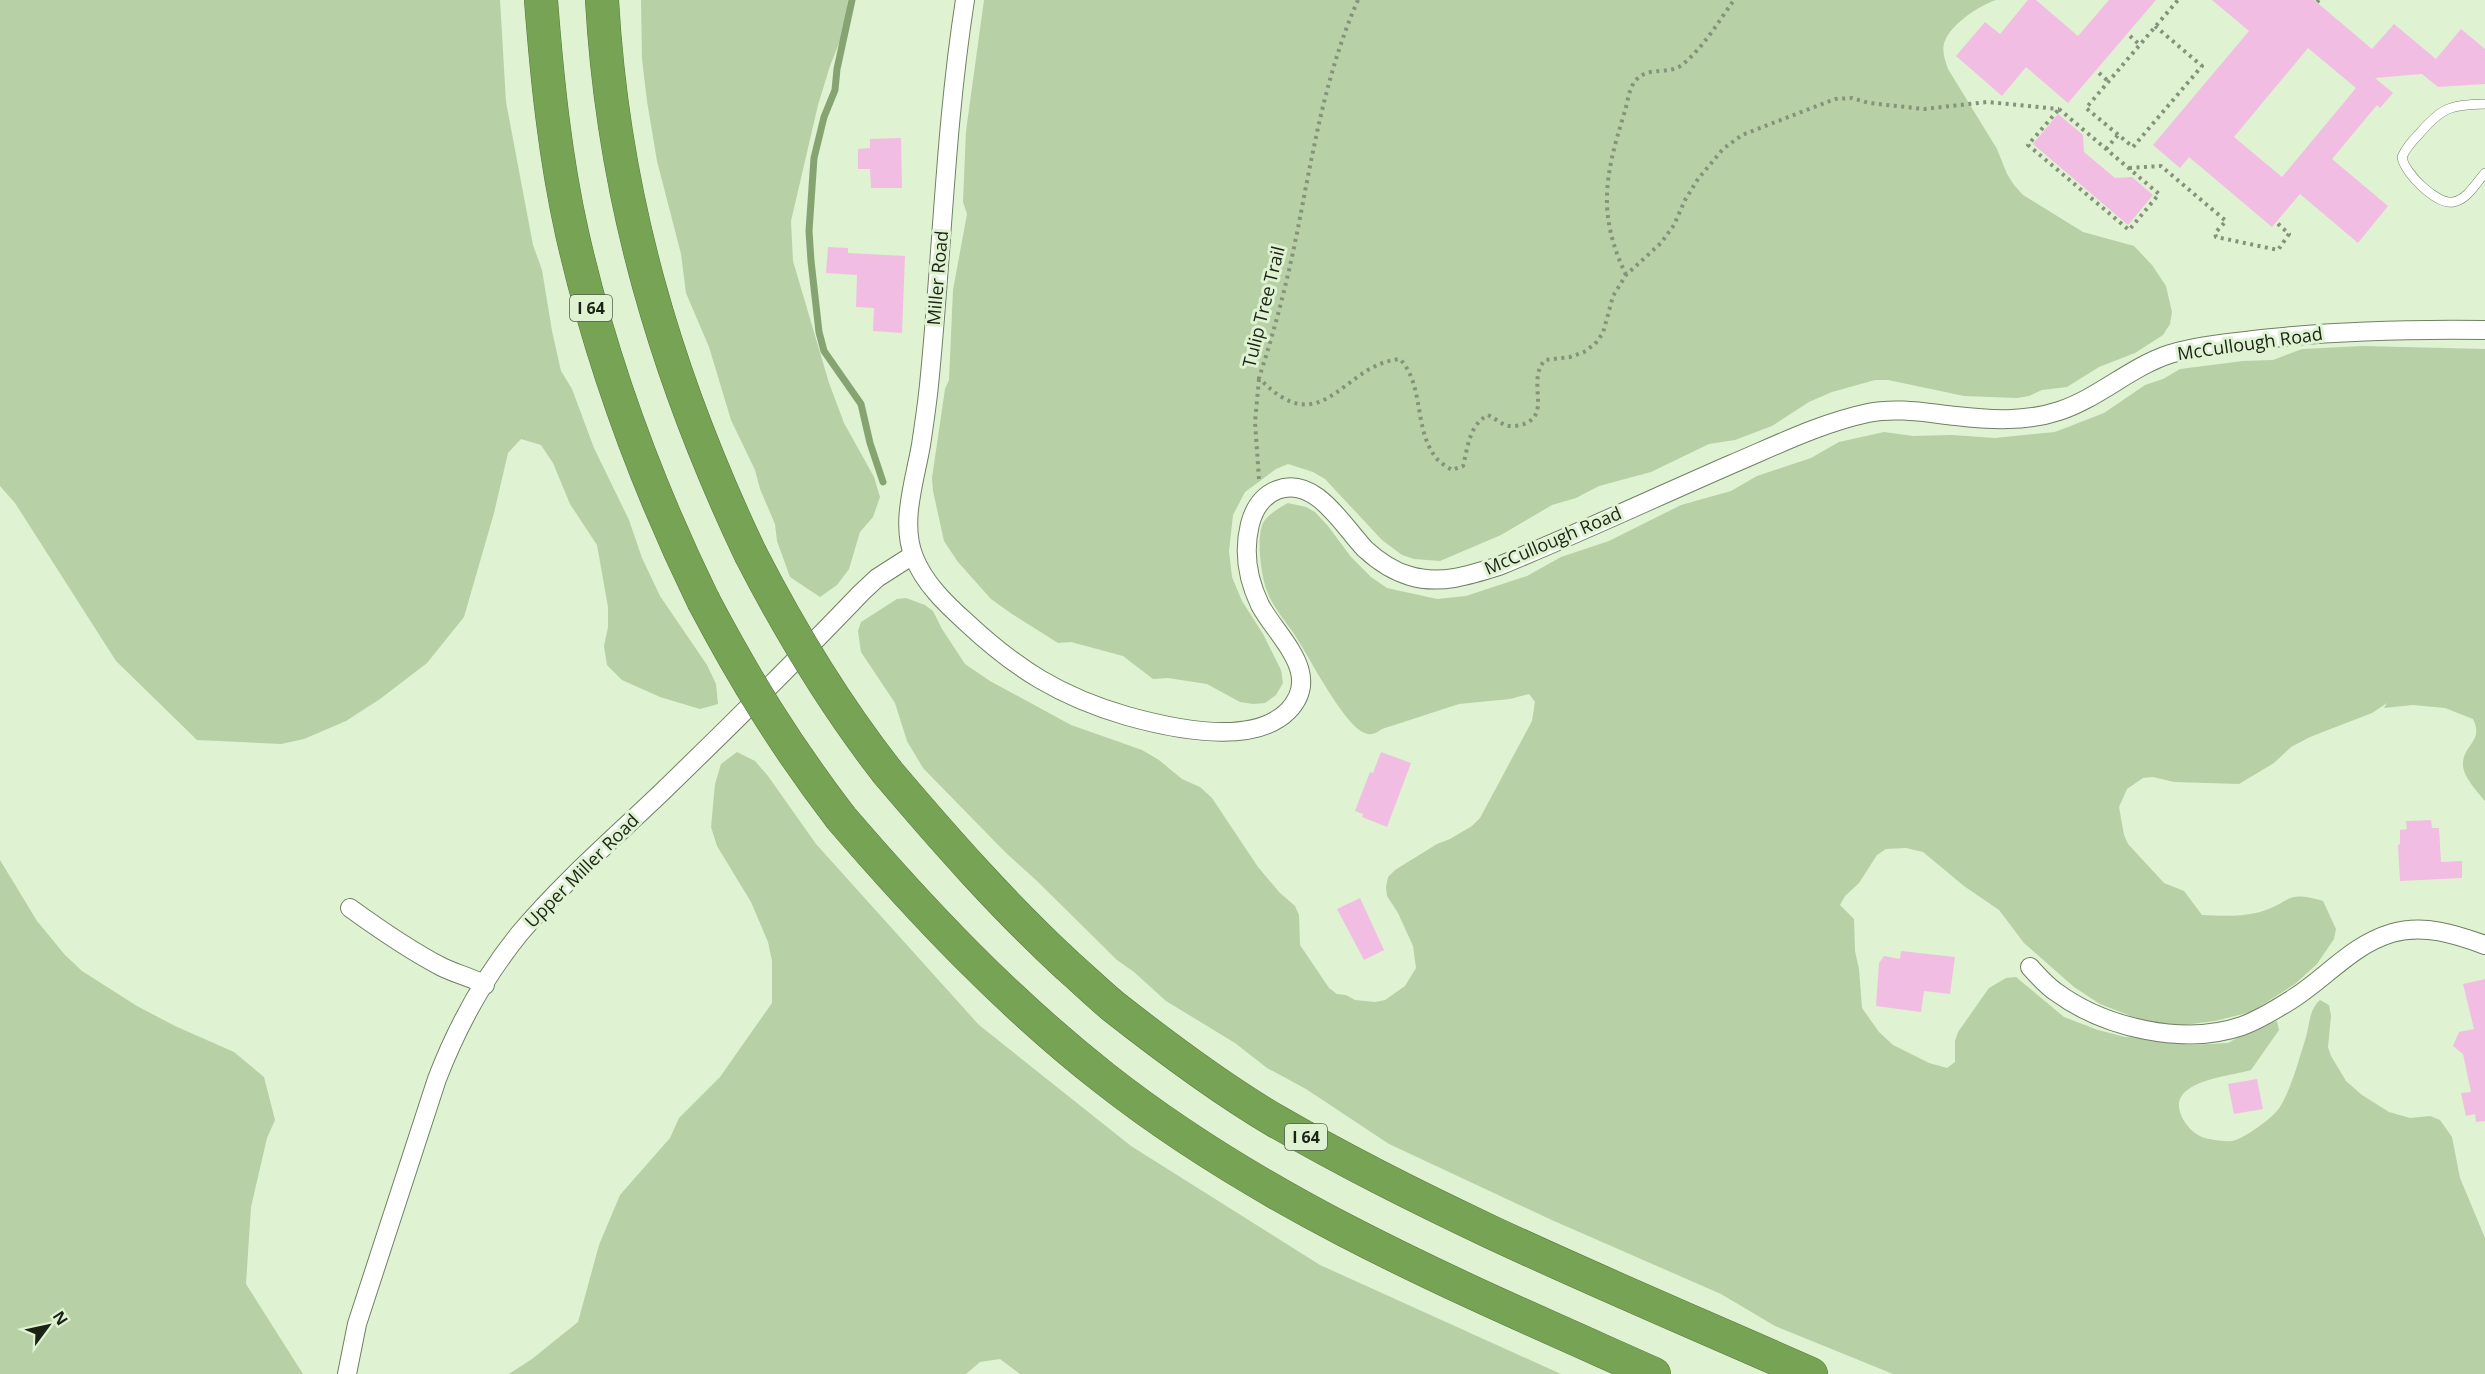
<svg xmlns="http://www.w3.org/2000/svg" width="2485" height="1374" viewBox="0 0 2485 1374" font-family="'Open Sans',sans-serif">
	<rect width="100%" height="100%" fill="#dff2d2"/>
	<path fill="#b7d0a6" d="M0 0H500L506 102 533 245 542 270 552 331 561 371 572 389 594 448 629 520 642 558 660 596 707 665 716 684 718 704 700 709 660 697 622 680 607 665 604 646 608 627V607L597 545 570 504 553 463 541 445 521 439 508 453 494 513 464 617 427 663 380 699 346 721 304 739 281 744 197 740 116 661 15 503 0 486Z
		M641 0H848L845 28 830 66 818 105 791 221 793 261 829 383 844 423 874 477 880 497 873 517 860 532 849 569 837 585 820 597 790 577 777 541 775 524 760 489 755 470 731 420 709 347 686 293 681 254 657 161 647 101 642 59Z
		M984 0H1996C1980 5 1951 24 1945 41 1941 49 1945 60 1948 69L1997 149 2007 174 2014 185 2023 195 2083 232 2134 246 2152 265 2166 286 2172 312 2170 324 2163 335 2135 353 2099 367 2067 387 2042 390 2029 396 2017 398 1964 396 1888 380H1875L1832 392 1809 402 1772 426 1735 440 1709 444 1651 472 1599 486 1576 498 1552 505 1501 535 1440 561 1414 559 1402 555 1382 540 1325 479 1313 472 1288 464 1276 469 1245 492 1233 515 1229 551 1232 577 1242 601 1263 634 1281 670 1283 683 1276 695 1265 703 1253 704 1240 702 1207 684 1168 678 1153 679 1123 656 1071 642 1058 643 1012 614 991 599 958 562 944 541 933 491 932 478 945 389 949 380 953 290 967 214 963 202 966 131Z
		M2363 346 2485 349V801C2477 791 2462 776 2463 763 2464 744 2484 741 2473 719L2445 708 2413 705 2384 708 2387 703 2372 713 2310 737 2291 747 2274 763 2239 784 2174 782 2153 777 2143 778 2127 789 2119 807 2124 835 2128 844 2164 883 2184 891 2202 915C2220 916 2242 917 2260 912 2292 902 2285 890 2323 901L2336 929 2334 939 2317 964 2295 984 2251 1012 2215 1021 2184 1025 2146 1022 2100 1004 2074 987 2024 943 1999 910 1964 886 1923 852 1906 848 1886 849 1877 855 1859 883 1845 896 1840 905 1854 919 1855 951 1859 969 1862 1008 1879 1032 1893 1045 1929 1063 1947 1068 1955 1062V1041L1958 1032 1989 988 2006 978 2016 977 2064 1017 2098 1030 2125 1037 2160 1038 2188 1045 2228 1043 2259 1026 2277 1021 2279 1030 2251 1070C2233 1076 2170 1080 2180 1112 2184 1125 2196 1137 2209 1139 2216 1140 2225 1142 2232 1141 2244 1139 2274 1117 2280 1107 2292 1087 2299 1059 2306 1037 2310 1023 2309 1010 2320 1000L2329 1005 2331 1016 2328 1047 2331 1056 2346 1081 2362 1095 2389 1112 2410 1118 2430 1116 2440 1120 2452 1137 2460 1178 2485 1238V1374H1893L1775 1326 1721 1294 1554 1221 1389 1144 1306 1089 1267 1068 1235 1043 1166 1001 1134 972 1117 960 1037 881 1006 853 923 768 907 741 895 703 861 652 858 631 861 622 897 599 906 598 925 605 933 611 942 629 965 664 990 681 1071 725 1142 750 1159 760 1182 779 1200 787 1212 798 1258 867 1279 892 1295 906 1299 915 1300 945 1329 988 1337 994 1346 995 1355 1000 1375 1002 1385 1000 1405 986 1416 968 1413 946 1398 913 1387 896 1386 887 1388 877 1395 870 1437 844 1450 839 1472 826 1480 818 1532 721 1535 702 1529 694 1510 699 1459 704 1382 729C1376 733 1372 736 1365 733 1346 727 1312 663 1301 645 1291 627 1274 610 1267 591 1261 576 1256 538 1263 523 1268 514 1279 508 1288 503L1306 507 1315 512 1328 526 1351 557 1371 577 1387 588 1437 599 1466 596 1527 576 1561 557 1609 541 1681 505 1731 491 1757 476 1811 458 1839 442 1884 432 1913 436 1952 435 1995 438 2055 432 2104 413 2145 385 2163 379 2180 369 2243 361 2273 360 2302 349Z
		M737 752 755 761 768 776 816 844 979 1025 1131 1146 1320 1265 1561 1374H1020L1000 1359 980 1362 966 1374H509L532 1359 578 1322 599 1245 620 1195 670 1138 679 1118 720 1077 772 1003V961L768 942 751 902 717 846 711 827 715 784 721 764Z
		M0 860 37 921 65 955 82 971 137 1006 175 1026 234 1052 264 1077 275 1120 267 1138 251 1207 246 1284 303 1374H0Z"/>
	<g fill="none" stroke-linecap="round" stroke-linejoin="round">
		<path stroke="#86a472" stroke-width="7" d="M852 0 837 69 835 90 824 117 814 158 809 231 811 261 819 332 824 351 861 404 870 443 883 482"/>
	</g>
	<path fill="#f2bde3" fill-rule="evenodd" d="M2028 0H2036L2078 36 2109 0H2156L2068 103 2026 67 2002 96 1956 56 1985 22 2000 34Z
		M2212 0H2314L2372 49 2394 24 2436 59 2461 29 2485 49V84L2438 87 2422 74 2375 78 2393 93 2380 108 2377 105 2332 159 2388 206 2358 243 2300 194 2272 227 2189 157 2180 168 2153 145 2249 31ZM2308 48 2356 88 2282 177 2234 137Z
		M2058 114 2083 135 2084 152 2115 178 2132 177 2153 195 2128 225 2033 144Z
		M901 138 902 188H871L870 169H858V149L870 148V139Z
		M828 247 848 248V253L905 256 902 333 873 331 874 308 856 307 857 275 826 273Z
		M1381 752 1411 763 1387 827 1362 817 1363 814 1355 811 1370 772 1373 773Z
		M2431 820 2432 828H2439L2441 862 2462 861V878L2400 881 2398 845 2400 844V830L2407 829 2406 821Z
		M1360 898 1384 950 1364 960 1337 909Z
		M1901 951 1955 957 1950 994 1924 991 1921 1012 1876 1006 1879 963 1884 956 1900 959Z
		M2485 979V1121L2476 1122 2475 1114 2466 1116 2461 1093 2471 1092 2463 1054 2453 1046 2459 1032 2474 1029 2463 984Z
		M2257 1079 2263 1109 2234 1114 2228 1084Z"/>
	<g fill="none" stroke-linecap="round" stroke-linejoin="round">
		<g stroke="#6f8063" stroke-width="10">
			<path id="lane" d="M2485 104C2450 105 2442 107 2419 134 2412 141 2406 148 2402 157 2404 173 2437 205 2453 202 2467 200 2476 183 2485 173"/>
		</g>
		<g stroke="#6f8063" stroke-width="20">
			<path id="street" d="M965 0C945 127 942 257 929 385 927 405 924 425 921 445 915 480 900 523 914 557 924 583 946 604 966 622 1016 669 1061 697 1127 716 1170 728 1252 747 1288 711 1324 674 1277 637 1260 605 1248 580 1243 552 1250 524 1254 509 1262 496 1277 490 1315 475 1343 526 1365 549 1378 561 1392 571 1410 576 1440 585 1471 575 1499 566 1577 534 1654 498 1732 464 1777 445 1821 423 1868 413 1897 407 1927 413 1956 416 1990 420 2026 422 2059 411 2099 398 2130 367 2170 354 2200 345 2231 343 2262 339 2336 331 2410 329 2485 330
				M350 908C379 929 409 950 442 967 456 974 471 977 485 985
				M2030 967C2038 976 2047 986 2056 992 2105 1028 2184 1046 2242 1026 2261 1019 2278 1008 2294 998 2328 976 2352 945 2392 933 2424 924 2455 934 2485 945
				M347 1374 357 1324 437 1079C457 1027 485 976 520 933 563 882 614 838 662 792 729 727 796 661 861 593L877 578 913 555"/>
		</g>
		<g stroke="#57763e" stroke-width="34">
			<path id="highway" d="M541 0C547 78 555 157 572 233 601 361 646 483 703 600
				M602 0C613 197 666 376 750 553
				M888 773C945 840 1003 906 1068 966 1083 979 1098 994 1114 1007 1165 1047 1218 1087 1274 1120 1445 1219 1630 1294 1811 1374
				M841 818C922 912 1006 1001 1104 1078 1269 1208 1464 1289 1654 1374"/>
		</g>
		<path stroke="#86937c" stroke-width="4" stroke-dasharray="3 4.5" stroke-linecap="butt" d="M1358 0C1326 72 1313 151 1298 228 1288 279 1275 329 1259 378 1323 445 1342 364 1400 359 1425 386 1413 430 1437 459 1441 463 1447 467 1452 470L1463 466C1468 447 1469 425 1488 415 1494 418 1499 422 1505 425 1510 427 1519 426 1524 424 1552 414 1526 381 1545 360L1570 357 1584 352 1595 344 1603 333 1613 296 1626 275 1661 243 1674 225 1685 200 1698 179 1723 149 1742 135 1835 99 1852 98 1869 103 1924 109 1987 102 2059 109
			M2317 2 2319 0
			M2155 26 2202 66 2133 147 2086 108 2178 0
			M2130 36 2140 45
			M2099 73 2108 81
			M2059 109 2159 194 2129 230 2028 145Z
			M2106 149 2118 135
			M2129 168 2161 166 2226 221 2215 233 2216 237 2278 250 2289 234 2276 222
			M1626 275C1597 214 1605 176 1624 114 1628 103 1628 89 1636 80 1648 66 1669 75 1682 65 1703 48 1719 21 1734 0
			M1259 379 1255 422 1259 479"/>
		<use href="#lane" stroke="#fff" stroke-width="9"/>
		<use href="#street" stroke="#fff" stroke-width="18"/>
		<use href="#highway" stroke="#77a454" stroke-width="33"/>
		<g stroke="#57763e" stroke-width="34" stroke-linecap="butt">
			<path id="highway-bridge" d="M750 553C790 631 834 704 888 773
				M703 600C745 680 786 746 841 818"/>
		</g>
		<use href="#highway-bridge" stroke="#77a454" stroke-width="33"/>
	</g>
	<g text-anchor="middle" stroke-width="6" stroke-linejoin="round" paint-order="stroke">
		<g fill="#dff2d2" stroke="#56604e" stroke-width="1.5">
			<rect x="570" y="295" width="42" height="26" rx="4.5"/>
			<rect x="1285" y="1124" width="42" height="26" rx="4.5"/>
		</g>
		<g font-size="16" font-weight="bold" fill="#1b2216">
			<text x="591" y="314">I 64</text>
			<text x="1306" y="1143">I 64</text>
		</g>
		<g font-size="18" fill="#1b2216" stroke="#dff2d2">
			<text transform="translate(938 278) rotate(-85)" y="6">Miller Road</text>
			<text transform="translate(1264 307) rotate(-76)" y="6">Tulip Tree Trail</text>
			<text transform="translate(2250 344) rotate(-8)" y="6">McCullough Road</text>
			<text transform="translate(1553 541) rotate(-23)" y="6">McCullough Road</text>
			<text transform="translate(582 871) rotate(-45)" y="6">Upper Miller Road</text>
		</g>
	</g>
	<g transform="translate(48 1326) rotate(57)" stroke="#dff2d2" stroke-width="4.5" paint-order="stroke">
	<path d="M0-4.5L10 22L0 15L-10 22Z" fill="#1b2216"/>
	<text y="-9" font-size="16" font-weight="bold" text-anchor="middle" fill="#1b2216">N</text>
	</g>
</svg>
